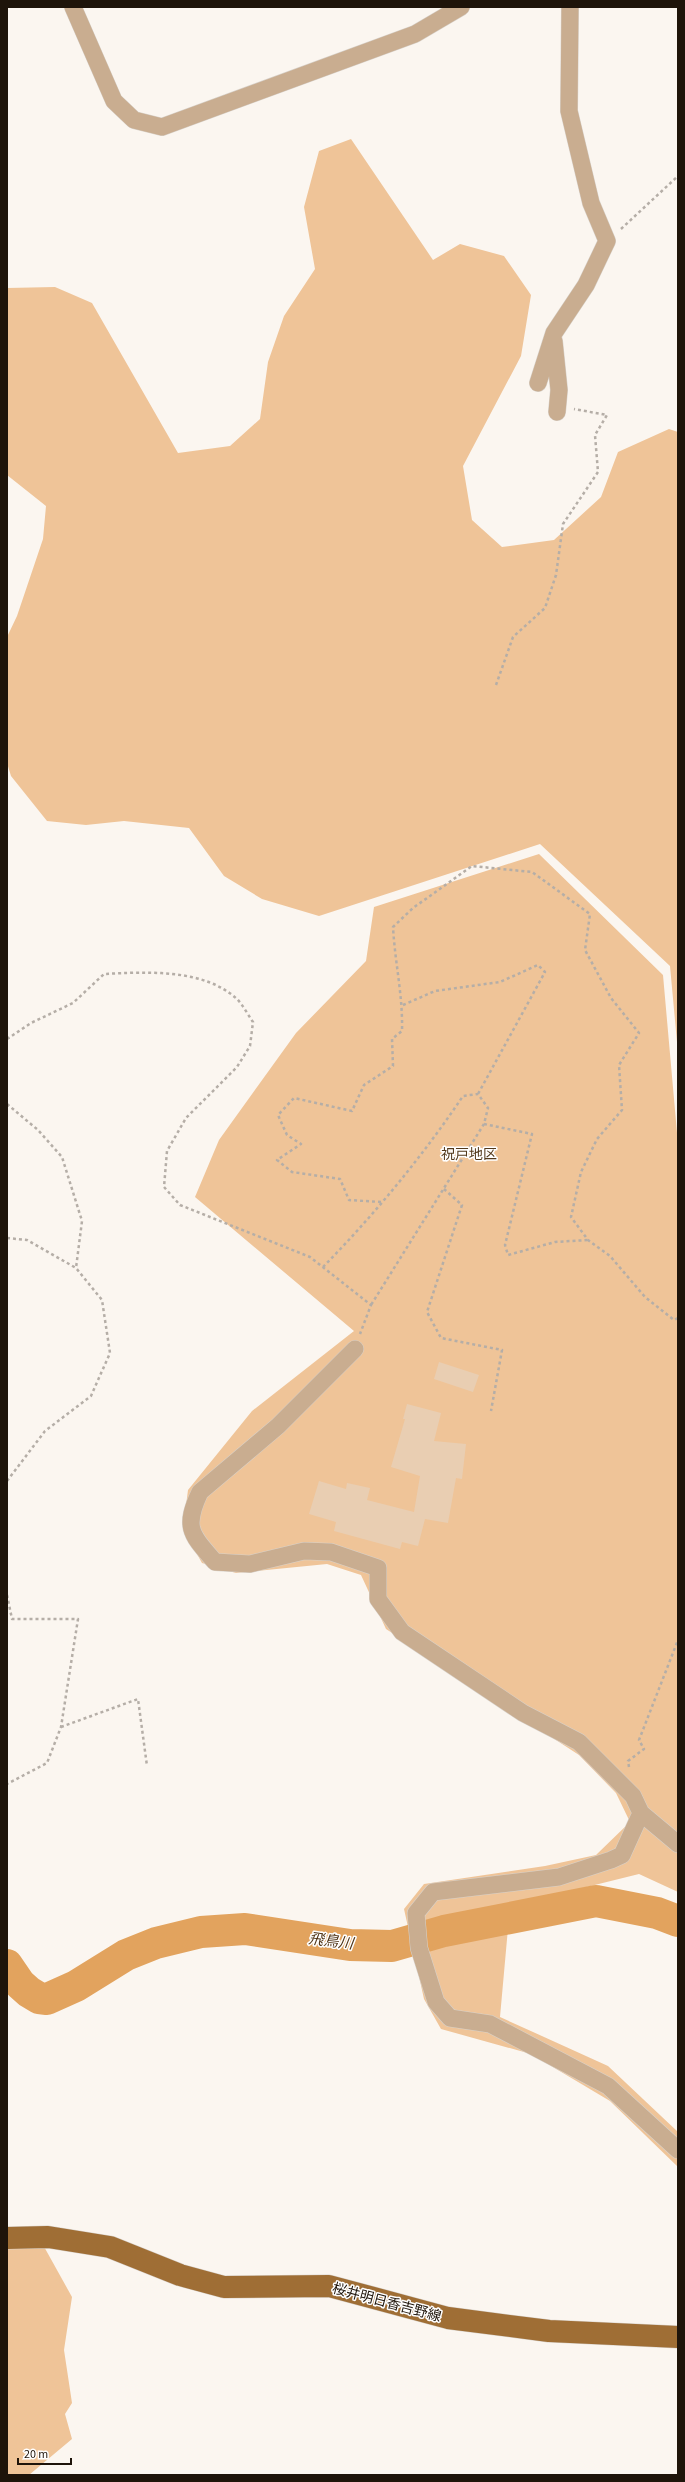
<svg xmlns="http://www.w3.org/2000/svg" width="685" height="2482" viewBox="0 0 685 2482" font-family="'Source Sans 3','Noto Sans JP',sans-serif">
	<rect width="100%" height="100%" fill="#fbf6f0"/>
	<path fill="#efc498" d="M351 139 433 260 460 244 504 256 531 295 521 356 463 466 472 520 502 547 554 540 601 497 618 452 669 429 678 432V1053L670 966 540 844 319 916 262 899 224 876 189 828 124 821 86 825 47 821 11 776 7 763V637L17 616 43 539 46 506 7 475V288L55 287 92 303 178 453 230 446 260 419 268 362 284 316 315 269 304 207 319 151Z
		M539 854 663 975 678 1144V1892L639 1874 510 1906 500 2017 608 2066 678 2132V2167L610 2101 531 2054 441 2029 424 1999 404 1909 424 1884 545 1866 596 1855 630 1822 616 1793 579 1755 386 1629 361 1575 327 1564 236 1573 202 1563 183 1529 188 1490 252 1411 354 1331 195 1197 219 1140 296 1033 366 961 374 907Z
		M42 2243 72 2297 64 2350 72 2403 65 2414 72 2439 29 2475H7V2246Z"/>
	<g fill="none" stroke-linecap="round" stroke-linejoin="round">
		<path stroke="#e2a35e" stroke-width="32" d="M7 1965 20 1984 29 1992 39 1998 47 1999 76 1986 126 1955 156 1943 201 1932 245 1929 350 1945 392 1946 444 1931 596 1901 657 1913 678 1921"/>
	</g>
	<path fill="#e9ceb2" d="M439 1362 479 1375 473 1392 434 1379Z
		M407 1404 441 1413 434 1441 466 1444 462 1479 456 1478 448 1523 425 1519 418 1546 402 1542 400 1549 334 1531 336 1522 309 1514 319 1481 346 1489 347 1483 370 1488 367 1500 414 1512 420 1476 391 1467 405 1419H403Z"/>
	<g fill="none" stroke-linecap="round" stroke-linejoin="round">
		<g stroke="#d8d2cb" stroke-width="18">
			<path id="street" d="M73 7 114 101 134 120 162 127 415 34 461 7
				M554 341 559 390 557 412
				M538 383 554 333 586 285 607 241 591 203 569 111 570 7
				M355 1349 278 1426 200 1492C183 1528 191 1534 215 1562L250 1564 304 1551 331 1552 378 1568V1599L402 1632 523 1713 579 1742 633 1796 641 1813 678 1844
				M641 1813 622 1855 611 1860 559 1877 433 1892 416 1913 419 1948 436 2002 450 2018 490 2024 608 2086 678 2150"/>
		</g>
		<g stroke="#d8d2cb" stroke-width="23">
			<path id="primary" d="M7 2238 48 2237 110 2247 180 2275 224 2287 329 2286 448 2318 549 2331 678 2337"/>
		</g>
		<path stroke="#b5aea7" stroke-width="2.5" stroke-dasharray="3 3" stroke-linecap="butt" d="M621 229 678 176
			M496 685 513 637 545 608 556 575 563 524 598 472 595 435 607 415 574 409
			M403 1005 435 991 500 982 538 965 545 972 478 1094
			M7 1039 31 1023 73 1003 104 974C146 972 203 968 237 999 243 1005 248 1015 253 1022L250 1046 237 1067 186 1118 167 1151 164 1187 180 1205 310 1257 371 1305 360 1334
			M7 1104 38 1130 62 1157 82 1221 76 1268
			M484 1124 532 1134 505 1245 508 1255 555 1242 588 1240
			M444 1189 462 1205 427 1312 441 1338 502 1350 491 1411
			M381 1202 349 1200 340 1179 292 1172 277 1160 301 1144 287 1135 278 1115 294 1098 352 1111 364 1085 393 1066 392 1039 402 1031C403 996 395 963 393 927L413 908 472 866 532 872 590 914 585 950 611 998 639 1033 619 1065 622 1110 597 1139 581 1172 571 1217 588 1240 610 1256 645 1297 674 1320 678 1318
			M7 1238 27 1240 76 1268 102 1300 110 1353 91 1396 45 1431 7 1481
			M323 1267C374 1215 422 1157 463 1096L478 1094 488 1108 484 1124 371 1305
			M7 1595 12 1619H78L61 1727 47 1763 7 1784
			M61 1727 138 1699 147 1766
			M629 1767 628 1761 644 1749 639 1740 678 1640"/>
		<use href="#street" stroke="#c9ad90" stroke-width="17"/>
		<use href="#primary" stroke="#9f6e35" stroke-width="22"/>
	</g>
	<g text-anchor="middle" stroke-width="3" stroke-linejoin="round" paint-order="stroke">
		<g font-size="14" fill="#53391b" stroke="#fff">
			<text x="469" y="1159">祝戸地区</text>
		</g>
		<g font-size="14" fill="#1e140a" stroke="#fff">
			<text transform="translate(387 2302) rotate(15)" y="5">桜井明日香吉野線</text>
		</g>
		<g font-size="15" font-style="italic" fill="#513619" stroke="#fff">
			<text transform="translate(331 1941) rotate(7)" y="5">飛鳥川</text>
		</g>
	</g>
	<rect width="685" height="2482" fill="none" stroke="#1e140a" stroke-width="16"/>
	<path d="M18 2458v6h53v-6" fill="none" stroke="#1e140a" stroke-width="2"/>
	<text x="24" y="2458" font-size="12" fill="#1e140a" stroke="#ffffff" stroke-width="3" paint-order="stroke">20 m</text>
</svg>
